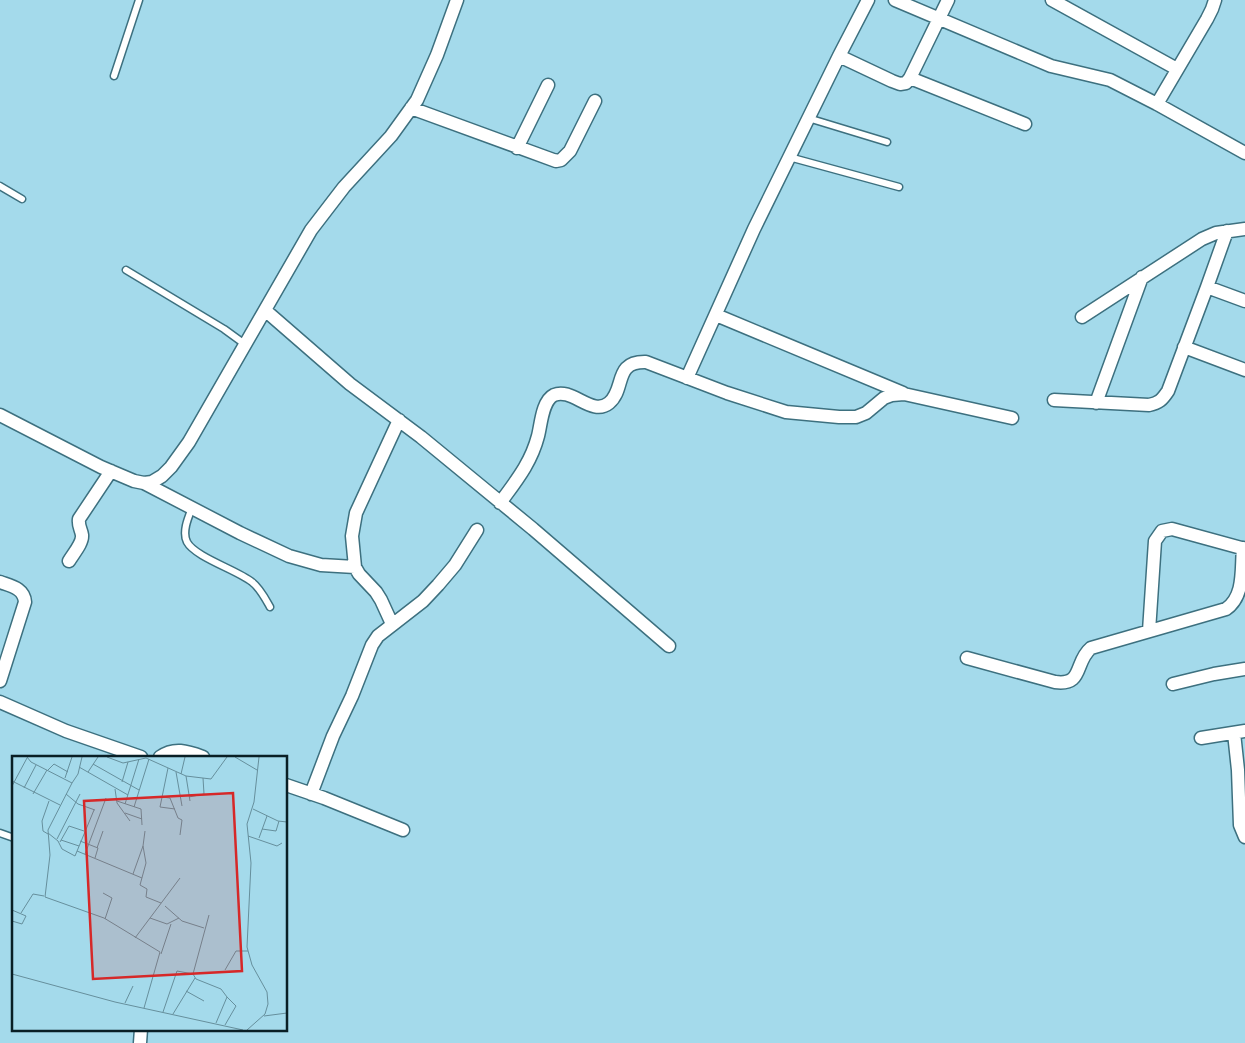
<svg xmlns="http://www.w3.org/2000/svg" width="1245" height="1043" viewBox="0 0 1245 1043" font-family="'Source Sans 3',sans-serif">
	<rect width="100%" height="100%" fill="#a4daeb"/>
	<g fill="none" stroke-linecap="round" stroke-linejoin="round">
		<g stroke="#3d707f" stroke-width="9">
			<path id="service" d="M114 76 139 0
				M808 118 887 142
				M789 157 899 187
				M0 186 22 199
				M126 270 224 329 246 345
				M192 508C188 518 182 532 187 542 195 557 237 570 252 582 260 588 265 598 270 607
				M0 833 14 838"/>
		</g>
		<g stroke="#3d707f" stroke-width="15">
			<path id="minor" d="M895 0 1051 66 1110 80 1157 104 1245 153
				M1052 0 1177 69
				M839 56 892 81 900 84 906 83 910 78 948 0
				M910 78 1025 124
				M1157 104 1207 19 1212 9 1215 0
				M411 108 556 161 561 160 570 151 595 101
				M517 148 548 85
				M1207 287 1245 301
				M266 311 350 384 421 437 533 529 669 646
				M716 315 903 393
				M1082 317 1202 239 1216 233 1245 229
				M1184 347 1245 370
				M687 378 754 229 839 56 868 0
				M1054 400 1149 405C1159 403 1162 400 1168 391L1207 287 1227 231
				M1096 403 1142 277
				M0 415 101 467 134 481 144 483 152 482 162 476 171 467 189 442 311 230 344 187 391 136 417 100 437 55 457 0
				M144 483 240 533 289 556 321 565 355 567
				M500 503C516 481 531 463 538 436 541 425 542 401 554 395 572 387 592 417 609 403 626 389 613 361 646 362L727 393 786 412 839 417H856L866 413 884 398 892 395 904 394 1012 418
				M69 561C73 554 83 543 82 535 81 529 78 526 79 519L111 471
				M0 582C11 586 24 588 25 602L0 681
				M392 624 381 600 376 592 359 574 355 567 352 536 356 513 399 420
				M1149 631 1155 541 1162 531 1172 529 1245 549
				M967 658 1055 682C1084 686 1074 662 1091 648L1226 609C1245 596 1241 569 1243 548
				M1173 684 1214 674 1245 669
				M0 702 66 731 141 757
				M1234 733 1238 770 1240 825 1245 837
				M1201 738 1245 731
				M160 757C174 747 187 751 203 757
				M286 785 324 798 403 830
				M311 794 333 736 352 696 372 645 378 636 423 601 438 585 455 565 477 530
				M140 1043 141 1029"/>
		</g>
		<use href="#service" stroke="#fff" stroke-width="6"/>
		<use href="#minor" stroke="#fff" stroke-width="12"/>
	</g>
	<g transform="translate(12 756)">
		<rect width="275" height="275" fill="#a4daeb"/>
		<path fill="none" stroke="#668f9c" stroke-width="1" d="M15 1 19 6 60 27 36 74 38 99 33 141 92 162 148 196 132 252M95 1 111 7 134 2 174 20 178 45M223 1 245 14M81 8 127 34M67 11 116 39M156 12 148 51 163 53M36 14 42 8 56 16M76 16 86 1M164 16 170 50M169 18 173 1M174 20 199 23 215 1M53 22 60 1M0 25 48 49M110 26 116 6M60 27 66 18 70 1M0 30 15 2M12 32 24 9M103 33 105 47 118 65M21 38 35 14M54 38 66 48 83 54M150 41 158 42 166 62 170 64 168 79M177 41 192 38 191 22M105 45 129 53 130 69M113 48 127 3M122 51 137 3M241 53 266 65 275 66M113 57 130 63M250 73 264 75 267 65M133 75 131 90 134 107 128 129 135 133 134 141 149 147M36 77 46 85 50 93 63 100 82 54M36 78 31 75 30 65 37 45M236 80 265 90 270 87M247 82 255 60M45 83 68 38M49 84 67 90M68 85 86 92 83 102M48 86 57 70 72 75M85 92 91 75M65 95 130 122M73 98 94 42M121 118 131 90M91 137 100 142 93 163M153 150 170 165 192 172M0 154 14 160 10 168 0 165M9 157 21 138 32 140M197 159 181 218 184 223 209 233 215 241 204 267M138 162 155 168 167 162M123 182 168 122M149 198 159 168M213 214 224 195H236M0 218 103 246 231 274M174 235 192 245M113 247 121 230M151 256 165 215 181 218M161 258 183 222M252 260 275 257M213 269 224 250 215 241M235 274 253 258 256 248 255 236 240 209 235 191 239 107 235 68 242 46 247 1"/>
		<path fill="#d62828" fill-opacity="0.15" stroke="#d62828" stroke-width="2.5" d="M221 37 230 215 81 223 72 45Z"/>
		<rect width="275" height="275" fill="none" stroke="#091f25" stroke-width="2.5"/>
	</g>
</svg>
